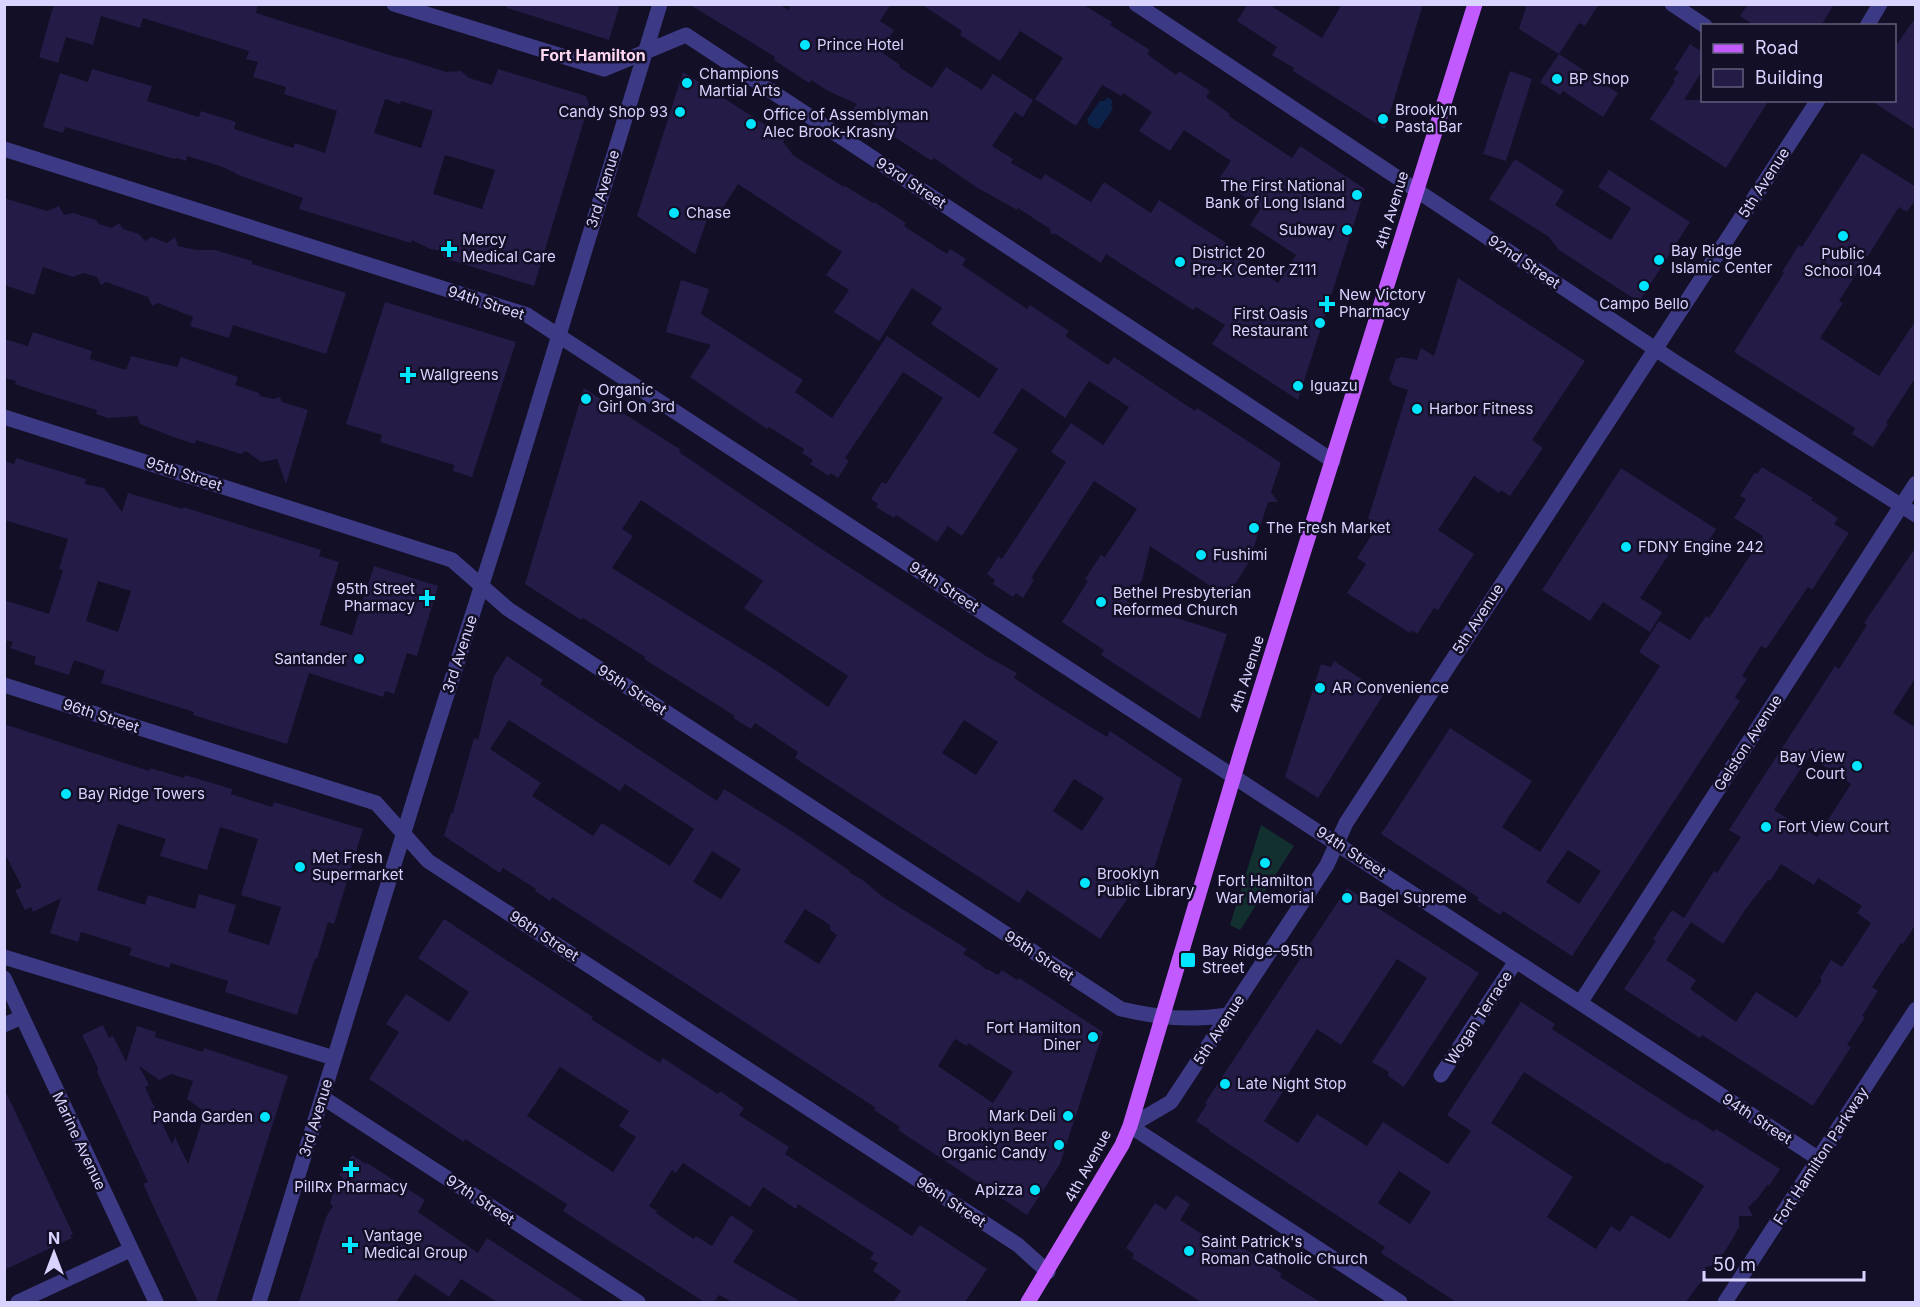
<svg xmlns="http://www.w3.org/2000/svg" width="1920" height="1307" viewBox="0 0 1920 1307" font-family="Inter,sans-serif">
	<rect width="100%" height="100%" fill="#130f26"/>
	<path fill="#12302f" d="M1261 825 1294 846 1240 930 1230 925Z"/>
	<path fill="#0c2248" d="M1107 97 1113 101 1111 105 1113 109 1100 128 1096 129 1088 124 1087 119 1100 101H1105Z"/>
	<path fill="#241b47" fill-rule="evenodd" d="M54 4H258L256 13 399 58V57L446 72 461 71 469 78 492 85 498 69 586 96 589 104 534 286 444 258 443 251 430 249 412 240 411 243 299 209 303 198 236 174V173L220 166 187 156 186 161 177 158 174 159 65 127 63 133 43 127 60 73 88 82 92 69 152 86 147 101 199 117 201 111 236 122 234 129 293 148 295 143 325 153 337 111 284 94 286 87 253 77 258 62 246 59 249 51 143 18 140 28 101 16 93 45 66 37 58 63 39 57ZM385 99 400 104 401 101 433 111 421 148 374 133ZM445 155 495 170 482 209 433 194Z
		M507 4H620L609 40 507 8Z
		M689 4H779L788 10 792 4H891L880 21 894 30 880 51 900 65 899 67 932 88 946 67 982 90 993 74 1033 100 1023 117 1015 112 992 146 1013 159 1011 163 1041 180 1045 174 1091 202 1104 182 1151 213 1159 200 1245 255 1242 259 1278 283 1296 255 1250 225 1261 208 1219 179 1231 161 1184 130 1170 151 1139 131 1152 112 1123 93 1121 96 1102 85 1076 126 1035 99 1063 58 1020 31 1000 61 960 35 962 31 921 4H1082L1112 22 1110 25 1150 50 1147 54 1176 75 1179 71 1210 91 1206 97 1230 114 1229 116 1292 158 1300 146 1365 189 1298 400 1212 344 1225 325 1196 307 1193 310 1106 254 1101 263 1056 234H1051L1050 229 1018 208 1017 210 976 187 934 158 932 161 852 110 857 104 828 91 811 80 809 83 774 60 775 57Z
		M1248 4H1268L1322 38 1342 4H1423L1385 129 1293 71 1294 68 1272 55 1277 47 1237 21Z
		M1527 4H1599L1585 26 1579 23 1559 54 1519 29Z
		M1748 4H1834L1821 26H1755L1740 16Z
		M1916 17V130L1870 100H1894V48Z
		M1690 44 1702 52V71L1684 100H1769L1726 168 1650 119 1675 81 1673 80 1679 72 1674 69Z
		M1559 54 1618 93 1603 117 1563 91 1560 95 1540 82Z
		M1510 71 1532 79 1506 161 1483 154Z
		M683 72 786 138 783 142 794 156 844 187 845 186 873 203 874 202 906 223 904 226 947 254 950 249 966 259 962 265 1027 309 1030 305 1069 331 1065 336 1108 365 1114 357 1195 411 1197 408 1281 463 1271 492 1278 502H1268L1249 562 1227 597 1150 546 1142 580 1127 602 1227 634 1200 719 1101 655 1104 650 1062 622 1088 581 1085 579 1101 555 1105 557 1137 509 1094 481 1031 578 1034 580 1023 598 1016 593 1013 597 993 584 995 580 987 574 998 557 1002 559 1066 462 1051 452 1071 423 1103 445 1129 407 1089 381 1065 418 1022 388 993 433 1018 449 962 536 948 526 937 542 896 515 894 518 876 507 878 504 871 499 882 482 886 484 943 398 903 372 845 458 849 461 838 478 831 473 829 476 810 464 813 460 802 453 804 449 769 427 767 429 690 377 711 345 666 332 681 280 709 289 701 314 803 380 795 392 832 418 887 336 979 398 998 369 931 324 942 308 912 288 879 341 834 312 849 290 826 275 842 252 738 184 719 214 711 208 695 254 637 216Z
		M1862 153 1916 187V199L1907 212 1899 207 1839 301 1843 303 1820 338 1879 376 1916 320V377L1886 423 1888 424 1873 447 1852 434 1855 428 1734 352 1784 273 1782 272 1799 245 1802 247Z
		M1515 159 1564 191 1555 205 1611 240 1631 208 1598 187 1609 170 1690 222 1639 302 1559 250 1549 237 1489 199Z
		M4 198 47 211 59 206 64 215 73 213 96 220 99 224 112 228 119 223 123 229 139 234 145 241 152 237 167 243 175 237 178 246 196 250H215L252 261V264L346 293 326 354 233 325 229 338 190 326 193 317 158 303 152 306 148 297 106 282 101 285 97 277 83 273 73 277 43 267 34 295 4 285Z
		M1458 278 1585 361 1532 440 1543 448 1510 496 1501 490 1499 493 1474 476 1438 530 1474 554 1438 610 1434 608 1417 634 1412 630 1410 633 1347 593 1366 564 1357 558 1378 525 1368 519 1408 390 1393 385 1389 379 1396 359 1402 357 1417 360 1421 348 1434 356Z
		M385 302 516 342 472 477 453 471 454 465 380 442 382 435 346 424Z
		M33 332 92 351 90 359 126 370 131 356 177 367 181 357 238 377 235 385 259 393 260 396 273 399 280 397 282 402 308 410 286 484 277 459 261 462 246 451 241 454 196 440 195 444 176 438 140 424 137 416 108 418 96 414 97 410 38 392 15 384 16 381 4 378V339L28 346Z
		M584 388 681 450 679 452 814 544 986 656 1017 673 1014 678 1049 701 1107 737 1110 731 1182 779 1152 875 1146 871 1100 939 1027 890 1019 903 795 758 798 752 755 723 751 729 733 718 735 716 644 659 645 657 626 645 583 618 581 620 525 584ZM641 500 763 581 744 608 848 676 828 707 774 669 612 568 633 536 622 529ZM964 720 998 742 976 775 942 753ZM1074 779 1104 798 1082 831 1053 811Z
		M16 458 86 479 85 484 104 488 122 512 128 493 183 509V507L321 550 319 556 339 562 320 625 352 635 374 566 438 586 417 656 407 653 394 694 385 691 383 697 309 673 287 744 193 715 194 712 101 683 105 671 74 660 69 675 34 664 36 657 10 648 13 642 4 640V600L49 614 63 570 59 569 68 539 4 520V461L14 464ZM98 581 131 591 118 632 86 621Z
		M1762 467 1813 498 1811 500 1838 518 1834 524 1849 533 1812 590 1808 587 1766 649 1761 646 1742 676 1747 679 1735 697 1740 701 1572 956 1503 911 1500 915 1477 900 1479 898 1381 834 1450 728 1532 781 1502 827 1540 852 1660 666 1639 652 1659 621 1690 640 1706 616 1709 618 1763 536 1734 518 1746 499 1740 496 1755 472 1757 474ZM1568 850 1601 871 1579 904 1546 882Z
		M1621 468 1716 529 1701 553 1679 539 1640 598 1662 612 1650 632 1603 602 1590 621 1542 590Z
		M1916 547V677L1893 713 1916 728V924L1903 944 1901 943 1872 987 1878 991 1862 1016 1865 1017 1847 1045 1851 1047 1813 1106 1702 1035 1700 1038 1624 989 1656 941 1653 939 1672 910 1684 918 1714 871 1717 873 1741 837 1729 830 1835 666 1839 669 1867 625 1864 623ZM1809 756 1851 784 1817 837 1774 810ZM1781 864 1814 885 1818 878 1862 906 1857 913 1871 923 1842 967 1831 960 1820 978 1822 980 1797 1018 1756 992 1736 1022 1690 989 1696 980 1666 960 1691 922 1723 944 1745 910 1768 880 1770 881Z
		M507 656 543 680 540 684 717 801 724 789 793 832 850 871 849 872 864 881 883 897 967 949 963 954 978 963 987 970H989L998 975 1002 970 1017 980 1019 978 1103 1032 1060 1164 1027 1215 898 1130 900 1127 874 1110 876 1108 691 987 552 897 550 901 535 891 536 889 503 868 500 873 444 836 451 813H453L474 738 478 740 494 676ZM509 720 620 791 625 784 694 829 670 866 602 823 593 836 532 796 541 783 490 749ZM712 851 741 869 721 899 693 882ZM805 909 830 925V930L837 935 819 964 784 942ZM955 1039 967 1046 968 1043 1013 1072 993 1103 938 1066Z
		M1334 661 1384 694 1318 798 1285 777 1321 664 1331 667Z
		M4 724 149 771 150 768 184 778 185 775 232 789 231 794 272 807 274 802 363 829 334 924 328 922 317 959 315 958 297 1015 225 992 228 981 171 963 169 968 129 955 132 948 81 932 78 942 50 933 61 898 33 912 31 907 25 910 15 890 22 887 4 852ZM118 824 166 839 160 856 207 870 220 827 258 839 241 895 281 907 269 945 228 932 236 905 199 894 195 909 148 895 145 905 97 890Z
		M1347 888 1479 973 1404 1087 1388 1076 1389 1072 1372 1062 1427 978 1397 959 1341 1045 1317 1029 1287 1076 1291 1079 1264 1121 1298 1143 1317 1114 1367 1146 1383 1122 1448 1164 1471 1131 1447 1115 1521 1002 1555 1024 1552 1029 1660 1099 1694 1121 1695 1119 1714 1132 1716 1129 1780 1169 1769 1186 1767 1185 1758 1198 1748 1207 1753 1216H1739V1227L1730 1243 1716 1265 1705 1267 1707 1279 1699 1284 1686 1302H1456L1381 1253 1385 1247 1209 1131 1210 1130 1196 1121 1207 1104 1205 1103ZM1524 1072 1666 1164 1667 1162 1704 1186 1670 1239 1631 1215 1620 1232 1611 1226 1596 1249 1547 1217 1573 1177 1491 1123ZM1399 1171 1431 1192 1410 1224 1378 1203Z
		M444 919 593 1017 591 1019 660 1063 663 1058 718 1094 720 1091 744 1108 739 1115 789 1147 785 1154 912 1236 920 1225 987 1269 965 1302H893L901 1291 873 1271 878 1263 870 1259 874 1253 798 1204 796 1209 763 1187 750 1207 683 1163 676 1173 672 1170 649 1206 657 1211 656 1213 680 1230 694 1239 696 1236 712 1246 731 1215 754 1231 733 1262 801 1302H732L719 1295 714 1302H704L563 1211 567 1204 465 1139 464 1142 369 1079 399 1032 386 1024 406 994 449 1022 469 992 418 958ZM560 1067 629 1111 619 1126 636 1137 613 1172 527 1116Z
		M103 1025 109 1038 113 1036 126 1062 137 1026 156 1032 155 1037 203 1052 204 1048 288 1076 216 1302H198L143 1184 148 1182 97 1072 98 1068 82 1035ZM139 1066 159 1080 171 1074 193 1081 187 1099 205 1112 188 1164 175 1137 172 1144 145 1087 149 1085Z
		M4 1088 73 1234 70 1236 72 1238 4 1270Z
		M352 1155 366 1164 367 1163 425 1200 418 1212 478 1253 487 1238 585 1302H497L461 1279 449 1297 415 1274 396 1302H299L326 1217 333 1206 330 1204 333 1192 343 1178 339 1175Z
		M1176 1195 1190 1204 1180 1220 1222 1247 1228 1238 1282 1274 1280 1277 1320 1302H1201L1132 1258 1134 1254 1126 1248 1155 1203 1166 1210Z"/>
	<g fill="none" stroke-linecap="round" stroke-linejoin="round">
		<path stroke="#3d3a85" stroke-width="15" d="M394 4 604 69 686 35 1333 461
			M1136 4 1675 362 1916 515
			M1672 4 1705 26
			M1867 26 1880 4
			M4 149 527 315 1819 1159
			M4 417 452 560 508 609 1121 1009C1161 1018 1187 1021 1228 1015
			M4 685 376 803 428 861 1018 1245 1048 1272
			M4 957 334 1058
			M4 978 156 1302
			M1580 1003 1916 483
			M4 1025 22 1017
			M1441 1075 1516 961
			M322 1097 638 1302
			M18 1302 130 1250
			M259 1302 430 748 505 512 660 4
			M1400 1302 1130 1126 1171 1102 1327 865 1346 823 1818 100
			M1725 1302 1916 1009"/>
		<path stroke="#c25bff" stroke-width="15" d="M1028 1302 1122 1145 1130 1126 1241 752 1475 4"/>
	</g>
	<g fill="#00e5ff" stroke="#130f26" stroke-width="2">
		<circle cx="805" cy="45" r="6"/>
		<circle cx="1557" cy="79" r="6"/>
		<circle cx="687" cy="83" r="6"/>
		<circle cx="680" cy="112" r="6"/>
		<circle cx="1383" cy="119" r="6"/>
		<circle cx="751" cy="124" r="6"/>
		<circle cx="1357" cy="195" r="6"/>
		<circle cx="674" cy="213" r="6"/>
		<circle cx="1347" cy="230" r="6"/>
		<circle cx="1843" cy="236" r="6"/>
		<path d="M446 240h6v6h6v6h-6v6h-6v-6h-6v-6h6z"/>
		<circle cx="1659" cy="260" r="6"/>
		<circle cx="1180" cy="262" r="6"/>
		<circle cx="1644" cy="286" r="6"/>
		<path d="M1324 295h6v6h6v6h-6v6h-6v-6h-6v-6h6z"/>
		<circle cx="1320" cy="323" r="6"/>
		<path d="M405 366h6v6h6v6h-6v6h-6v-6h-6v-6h6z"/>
		<circle cx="1298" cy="386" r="6"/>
		<circle cx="586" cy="399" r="6"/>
		<circle cx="1417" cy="409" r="6"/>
		<circle cx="1254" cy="528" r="6"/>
		<circle cx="1626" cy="547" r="6"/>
		<circle cx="1201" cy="555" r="6"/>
		<path d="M424 589h6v6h6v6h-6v6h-6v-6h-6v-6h6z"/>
		<circle cx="1101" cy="602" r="6"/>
		<circle cx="359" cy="659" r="6"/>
		<circle cx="1320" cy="688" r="6"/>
		<circle cx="1857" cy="766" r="6"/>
		<circle cx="66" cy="794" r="6"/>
		<circle cx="1766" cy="827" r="6"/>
		<circle cx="1265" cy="863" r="6"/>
		<circle cx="300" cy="867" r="6"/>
		<circle cx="1085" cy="883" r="6"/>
		<circle cx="1347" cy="898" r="6"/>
		<rect x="1180" y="952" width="16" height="16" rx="3"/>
		<circle cx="1093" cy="1037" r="6"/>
		<circle cx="1225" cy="1084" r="6"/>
		<circle cx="1068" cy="1116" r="6"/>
		<circle cx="265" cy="1117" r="6"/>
		<circle cx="1059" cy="1145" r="6"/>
		<path d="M348 1160h6v6h6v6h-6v6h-6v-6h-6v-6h6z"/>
		<circle cx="1035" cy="1190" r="6"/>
		<path d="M347 1236h6v6h6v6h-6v6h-6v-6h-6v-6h6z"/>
		<circle cx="1189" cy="1251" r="6"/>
	</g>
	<g text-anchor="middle" stroke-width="5" stroke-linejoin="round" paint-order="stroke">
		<g font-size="15" fill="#d9d4ff" stroke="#130f26" text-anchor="start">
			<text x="817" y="50">Prince Hotel</text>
			<text x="699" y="79">Champions<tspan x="699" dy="17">Martial Arts</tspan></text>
			<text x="1569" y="84">BP Shop</text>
			<text x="1395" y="115">Brooklyn<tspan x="1395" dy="17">Pasta Bar</tspan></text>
			<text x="668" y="117" text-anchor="end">Candy Shop 93</text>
			<text x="763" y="120">Office of Assemblyman<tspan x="763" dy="17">Alec Brook-Krasny</tspan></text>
			<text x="1345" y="191" text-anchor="end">The First National<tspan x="1345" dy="17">Bank of Long Island</tspan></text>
			<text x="686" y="218">Chase</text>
			<text x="1335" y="235" text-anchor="end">Subway</text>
			<text x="462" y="245">Mercy<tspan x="462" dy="17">Medical Care</tspan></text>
			<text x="1671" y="256">Bay Ridge<tspan x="1671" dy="17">Islamic Center</tspan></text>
			<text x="1192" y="258">District 20<tspan x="1192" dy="17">Pre-K Center Z111</tspan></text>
			<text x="1843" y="259" text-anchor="middle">Public<tspan x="1843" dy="17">School 104</tspan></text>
			<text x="1339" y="300">New Victory<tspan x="1339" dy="17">Pharmacy</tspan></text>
			<text x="1644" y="309" text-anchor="middle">Campo Bello</text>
			<text x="1308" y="319" text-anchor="end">First Oasis<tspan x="1308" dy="17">Restaurant</tspan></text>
			<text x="420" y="380">Wallgreens</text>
			<text x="1310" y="391">Iguazu</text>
			<text x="598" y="395">Organic<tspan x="598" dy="17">Girl On 3rd</tspan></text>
			<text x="1429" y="414">Harbor Fitness</text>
			<text x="1266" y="533">The Fresh Market</text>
			<text x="1638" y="552">FDNY Engine 242</text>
			<text x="1213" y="560">Fushimi</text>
			<text x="415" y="594" text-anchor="end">95th Street<tspan x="415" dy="17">Pharmacy</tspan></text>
			<text x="1113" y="598">Bethel Presbyterian<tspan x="1113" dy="17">Reformed Church</tspan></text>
			<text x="347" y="664" text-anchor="end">Santander</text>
			<text x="1332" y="693">AR Convenience</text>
			<text x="1845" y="762" text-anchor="end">Bay View<tspan x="1845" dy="17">Court</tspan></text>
			<text x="78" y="799">Bay Ridge Towers</text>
			<text x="1778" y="832">Fort View Court</text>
			<text x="312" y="863">Met Fresh<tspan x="312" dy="17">Supermarket</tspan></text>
			<text x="1097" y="879">Brooklyn<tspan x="1097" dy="17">Public Library</tspan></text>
			<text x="1265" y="886" text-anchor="middle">Fort Hamilton<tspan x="1265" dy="17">War Memorial</tspan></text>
			<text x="1359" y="903">Bagel Supreme</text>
			<text x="1202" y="956">Bay Ridge–95th<tspan x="1202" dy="17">Street</tspan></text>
			<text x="1081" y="1033" text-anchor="end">Fort Hamilton<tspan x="1081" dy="17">Diner</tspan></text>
			<text x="1237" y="1089">Late Night Stop</text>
			<text x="1056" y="1121" text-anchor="end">Mark Deli</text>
			<text x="253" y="1122" text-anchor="end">Panda Garden</text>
			<text x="1047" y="1141" text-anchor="end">Brooklyn Beer<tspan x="1047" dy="17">Organic Candy</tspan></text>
			<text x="351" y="1192" text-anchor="middle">PillRx Pharmacy</text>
			<text x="1023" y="1195" text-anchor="end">Apizza</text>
			<text x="364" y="1241">Vantage<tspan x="364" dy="17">Medical Group</tspan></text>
			<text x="1201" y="1247">Saint Patrick's<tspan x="1201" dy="17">Roman Catholic Church</tspan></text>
		</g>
		<g font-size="15" fill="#d9d4ff" stroke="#130f26">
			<text transform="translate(911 183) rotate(33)" y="5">93rd Street</text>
			<text transform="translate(1764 183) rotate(-57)" y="5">5th Avenue</text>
			<text transform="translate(603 189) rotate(-73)" y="5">3rd Avenue</text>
			<text transform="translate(1392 210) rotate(-73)" y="5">4th Avenue</text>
			<text transform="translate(1524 262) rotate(34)" y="5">92nd Street</text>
			<text transform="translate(486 303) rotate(18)" y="5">94th Street</text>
			<text transform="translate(184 474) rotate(18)" y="5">95th Street</text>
			<text transform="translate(944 587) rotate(33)" y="5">94th Street</text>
			<text transform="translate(1478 619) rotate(-57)" y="5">5th Avenue</text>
			<text transform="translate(460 654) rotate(-72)" y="5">3rd Avenue</text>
			<text transform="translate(1247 674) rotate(-72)" y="5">4th Avenue</text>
			<text transform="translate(632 690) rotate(33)" y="5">95th Street</text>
			<text transform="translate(101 716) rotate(18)" y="5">96th Street</text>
			<text transform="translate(1748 743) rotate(-57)" y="5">Gelston Avenue</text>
			<text transform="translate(1351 852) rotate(33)" y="5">94th Street</text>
			<text transform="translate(544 936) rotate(33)" y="5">96th Street</text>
			<text transform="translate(1039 956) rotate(33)" y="5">95th Street</text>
			<text transform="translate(1479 1018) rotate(-57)" y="5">Wogan Terrace</text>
			<text transform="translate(1219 1030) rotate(-57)" y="5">5th Avenue</text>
			<text transform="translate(316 1118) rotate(-73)" y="5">3rd Avenue</text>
			<text transform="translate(1757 1119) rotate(33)" y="5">94th Street</text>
			<text transform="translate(79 1141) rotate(65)" y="5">Marine Avenue</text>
			<text transform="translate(1821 1156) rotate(-57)" y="5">Fort Hamilton Parkway</text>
			<text transform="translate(1088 1166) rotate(-61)" y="5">4th Avenue</text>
			<text transform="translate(480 1200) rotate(33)" y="5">97th Street</text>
			<text transform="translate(951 1202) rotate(33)" y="5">96th Street</text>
		</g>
		<g font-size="16" font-weight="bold" fill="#ffd6f0" stroke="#130f26">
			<text x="593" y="61">Fort Hamilton</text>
		</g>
	</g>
	<rect width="1920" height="1307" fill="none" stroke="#d9d4ff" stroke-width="12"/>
	<rect x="1701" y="24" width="195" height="78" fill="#130f26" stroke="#625e7d" stroke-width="1.5"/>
	<rect x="1713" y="44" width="30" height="9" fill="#c25bff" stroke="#625e7d" stroke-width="1.5"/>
	<text x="1755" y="54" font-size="18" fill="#d9d4ff">Road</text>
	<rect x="1713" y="69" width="30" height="18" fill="#241b47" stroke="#625e7d" stroke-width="1.5"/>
	<text x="1755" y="84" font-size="18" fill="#d9d4ff">Building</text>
	<g transform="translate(54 1253)" stroke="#130f26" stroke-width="4.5" paint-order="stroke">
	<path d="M0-4.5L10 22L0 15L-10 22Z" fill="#d9d4ff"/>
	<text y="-9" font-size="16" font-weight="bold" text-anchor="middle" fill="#d9d4ff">N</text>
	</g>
	<path d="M1704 1271v9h160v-9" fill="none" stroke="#d9d4ff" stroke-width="3"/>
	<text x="1713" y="1271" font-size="18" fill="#d9d4ff" stroke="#130f26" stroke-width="4.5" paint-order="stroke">50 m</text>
</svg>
